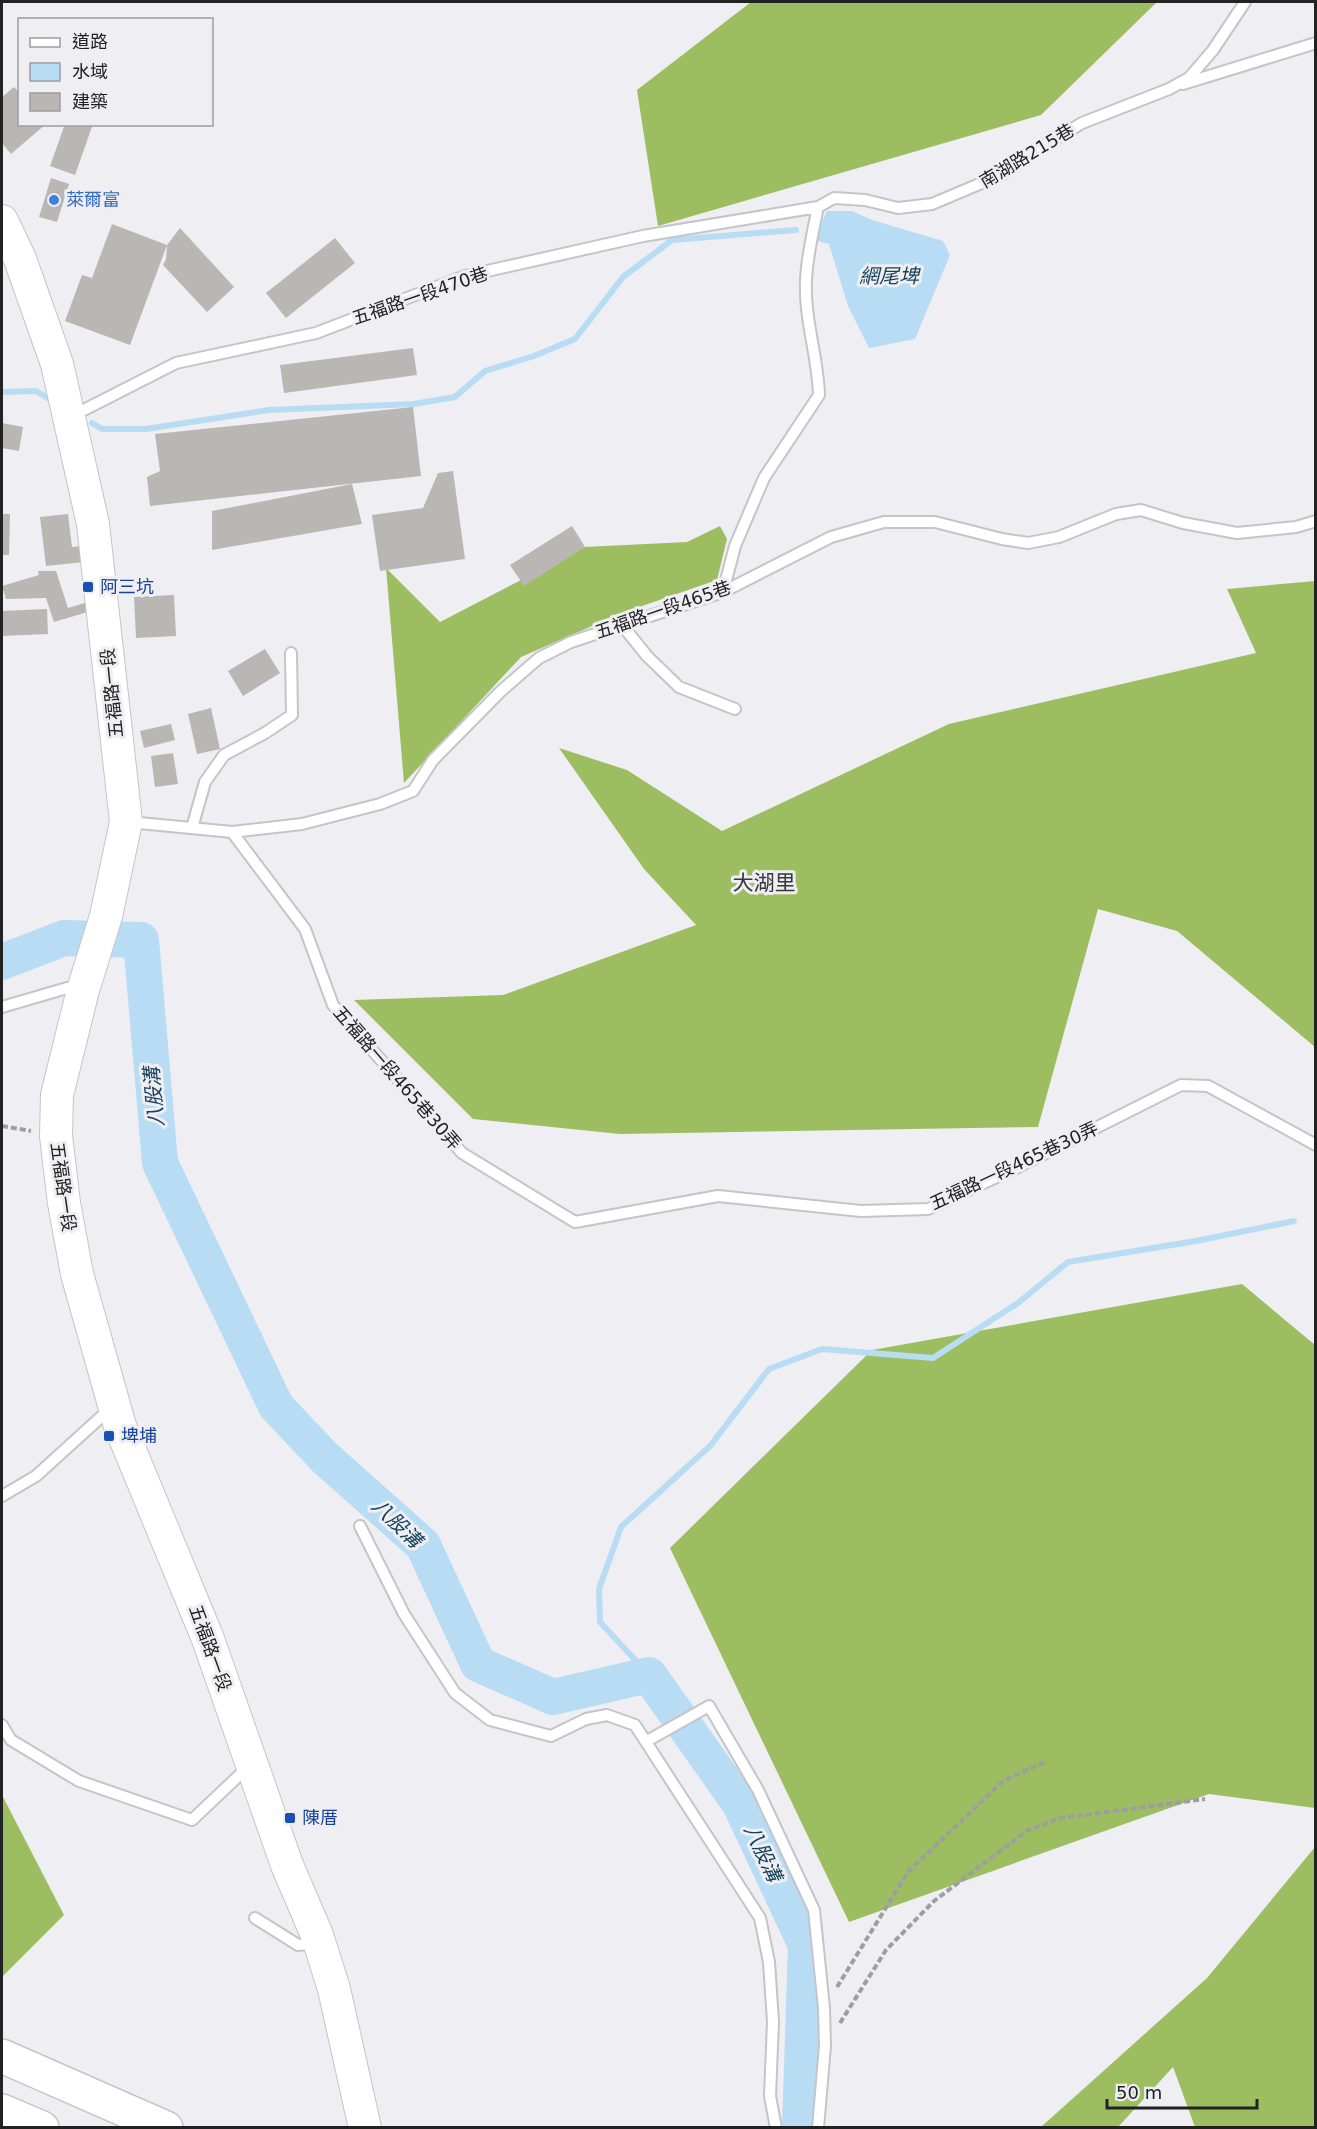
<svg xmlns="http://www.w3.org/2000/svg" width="1317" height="2129" viewBox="0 0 1317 2129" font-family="'DejaVu Sans','Noto Sans TC',sans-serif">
	<rect width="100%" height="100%" fill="#efeef3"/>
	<path fill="#9cbe61" d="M751 2H1157L1041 115 658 226 637 90Z
		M720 526 727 539 717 580 622 613 521 657 404 783 386 568 440 622 585 547 687 542Z
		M1315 581V1047L1177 931 1098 909 1038 1127 620 1134 473 1119 354 1000 503 995 696 925 644 869 559 748 627 770 722 831 949 724 1256 653 1227 589Z
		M1242 1284 1315 1345V1808L1209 1794 849 1922 670 1548 872 1350Z
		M2 1795 64 1915 2 1977Z
		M1315 1847V2127H1195L1173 2067 1118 2127H1041L1207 1978Z"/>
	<path fill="#b7dcf3" d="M827 211H852L872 220 943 241 950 255 915 339 869 348 848 306 829 244 813 240Z"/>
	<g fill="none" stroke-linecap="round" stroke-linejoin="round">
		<path stroke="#b7dcf3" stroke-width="6" d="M2 392 36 391 53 401
			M92 423 102 429H146L269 410 414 404 455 397 485 371 534 356 575 339 623 277 672 240 796 230
			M649 1675 600 1622 599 1589 621 1527 710 1446 769 1369 822 1349 933 1358 1018 1303 1068 1262 1196 1241 1294 1221"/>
		<path stroke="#b7dcf3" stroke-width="36" d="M2 962 64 938 141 940 160 1163 276 1406 324 1457 423 1545 478 1664 553 1697 649 1675 740 1804 806 1945 800 2128"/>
	</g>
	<path fill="#bab6b3" d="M14 87 20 93V124H46L11 154 2 143V97Z
		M65 124H93L75 175 50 166Z
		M51 178 69 184 57 222 39 217Z
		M112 224 167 245 130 345 65 321 82 275 92 278Z
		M180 228 234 287 207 312 163 265 166 259 167 245Z
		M335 238 355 263 286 318 266 293Z
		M413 348 417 375 284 393 280 365Z
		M413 407 421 476 150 506 147 477 160 471 155 434Z
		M2 423 23 427 19 451 2 448Z
		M453 471 465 559 380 571 372 515 423 508 438 473Z
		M352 484 362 524 212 550V511Z
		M2 514H10L9 555H2Z
		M68 514 72 547 82 546 84 562 46 566 40 517Z
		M572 526 585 547 524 586 510 565Z
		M38 571H56L68 608 88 602 91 611 54 622 46 598 6 599 2 586 39 575Z
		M174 595 176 636 136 638 134 597Z
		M47 609 48 634 2 636V611Z
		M265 649 280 673 243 696 228 671Z
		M211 708 220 749 197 754 188 714Z
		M171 724 175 740 144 748 140 731Z
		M173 753 178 784 155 787 151 756Z"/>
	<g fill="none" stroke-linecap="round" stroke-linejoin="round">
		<g stroke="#c5c4c9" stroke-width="14">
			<path id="service" d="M1183 84 1316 43
				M72 416 176 363 316 333 465 276 643 236 818 207
				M723 592 735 546 764 478 819 395C818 357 804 319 806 280 807 256 813 231 818 207L834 198 865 200 898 208 932 204 1003 174 1042 147 1082 123 1169 89 1189 78 1213 50 1245 2
				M622 625 647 656 679 687 735 709
				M129 822 232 832 302 824 380 804 413 791 433 760 501 691 539 658 571 642 723 592 831 537 884 522H935L1002 539 1028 543 1059 537 1116 514 1141 510 1183 523 1237 533 1296 527 1316 521
				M192 828 205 782 224 755 265 733 292 715 291 653
				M232 832 305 929 333 1005 462 1153 575 1222 718 1196 861 1211 928 1209 1016 1168 1181 1085 1208 1086 1316 1145
				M2 1007 67 988 79 990
				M2 1496 36 1476 112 1407
				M360 1526 404 1614 455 1693 490 1720 551 1736 586 1719 607 1715 635 1725 760 1918 769 1962 773 2022 770 2096 776 2128
				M2 1725 11 1740 79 1781 192 1820 249 1766
				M647 1741 709 1706 758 1790 814 1910 824 2008 825 2046 818 2128
				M255 1918 298 1945 316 1943"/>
		</g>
		<g stroke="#c5c4c9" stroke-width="34">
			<path id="secondary" d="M2 221 20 259 57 364 93 524 126 822 106 916 83 990 57 1095 56 1136 64 1203 77 1274 120 1426 208 1639 287 1865 317 1935 334 1989 365 2128"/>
		</g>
		<g stroke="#c5c4c9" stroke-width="36">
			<path id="motorway" d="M2 2056 166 2128
				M2 2111 42 2128"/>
		</g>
		<path stroke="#9e9da0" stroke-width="4" stroke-dasharray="6 3" stroke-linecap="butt" d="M2 1126 31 1131
			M837 1987 908 1872 1003 1781 1047 1761
			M840 2023 886 1950 934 1901 1028 1830 1061 1818 1205 1799"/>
		<use href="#service" stroke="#fff" stroke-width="10"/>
		<use href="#secondary" stroke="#fff" stroke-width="32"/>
		<use href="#motorway" stroke="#fff" stroke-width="33"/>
	</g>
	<circle fill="#3f7fe0" stroke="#efeef3" stroke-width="2" cx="54" cy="200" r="6"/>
	<g fill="#1a4fb4" stroke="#efeef3" stroke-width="2">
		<rect x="82" y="581" width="12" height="12" rx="3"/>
		<rect x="103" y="1430" width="12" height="12" rx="3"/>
		<rect x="284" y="1812" width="12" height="12" rx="3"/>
	</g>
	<g text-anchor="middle" stroke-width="6" stroke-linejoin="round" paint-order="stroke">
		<g font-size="18" fill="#222223" stroke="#efeef3">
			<text transform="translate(1027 156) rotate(-31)" y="6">南湖路215巷</text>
			<text transform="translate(420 296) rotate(-19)" y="6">五福路一段470巷</text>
			<text transform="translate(663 610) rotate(-19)" y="6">五福路一段465巷</text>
			<text transform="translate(112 693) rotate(-96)" y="6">五福路一段</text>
			<text transform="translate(397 1078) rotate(49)" y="6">五福路一段465巷30弄</text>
			<text transform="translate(1014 1166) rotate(-25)" y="6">五福路一段465巷30弄</text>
			<text transform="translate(63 1187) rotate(82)" y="6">五福路一段</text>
			<text transform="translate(210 1648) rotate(70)" y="6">五福路一段</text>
		</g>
		<g font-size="18" fill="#366cbe" stroke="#efeef3" text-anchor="start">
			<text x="66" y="206">萊爾富</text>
		</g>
		<g font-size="18" fill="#164399" stroke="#efeef3" text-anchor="start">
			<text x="100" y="593">阿三坑</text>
			<text x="121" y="1442">埤埔</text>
			<text x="302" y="1824">陳厝</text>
		</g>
		<g font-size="20" font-style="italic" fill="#164259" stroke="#efeef3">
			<text x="889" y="283">網尾埤</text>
			<text transform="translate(154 1097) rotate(-95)" y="7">八股溝</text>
			<text transform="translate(397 1523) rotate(44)" y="7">八股溝</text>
			<text transform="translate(763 1853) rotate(65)" y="7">八股溝</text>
		</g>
		<g font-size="21" fill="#37363a" stroke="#efeef3">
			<text x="764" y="890">大湖里</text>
		</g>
	</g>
	<rect width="1317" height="2129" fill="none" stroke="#222223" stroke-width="6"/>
	<rect x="18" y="18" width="195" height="108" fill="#efeef3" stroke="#9d9ca0" stroke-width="1.5"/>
	<rect x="30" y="38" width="30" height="9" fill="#ffffff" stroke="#9d9ca0" stroke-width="1.5"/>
	<text x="72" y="48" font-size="18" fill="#222223">道路</text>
	<rect x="30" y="63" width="30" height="18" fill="#b7dcf3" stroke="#9d9ca0" stroke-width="1.5"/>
	<text x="72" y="78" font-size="18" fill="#222223">水域</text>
	<rect x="30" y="93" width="30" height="18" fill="#bab6b3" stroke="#9d9ca0" stroke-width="1.5"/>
	<text x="72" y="108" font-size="18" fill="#222223">建築</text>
	<path d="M1107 2099v9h150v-9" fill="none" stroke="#222223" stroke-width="3"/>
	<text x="1116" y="2099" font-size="18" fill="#222223" stroke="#efeef3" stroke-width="4.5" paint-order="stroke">50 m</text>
</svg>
